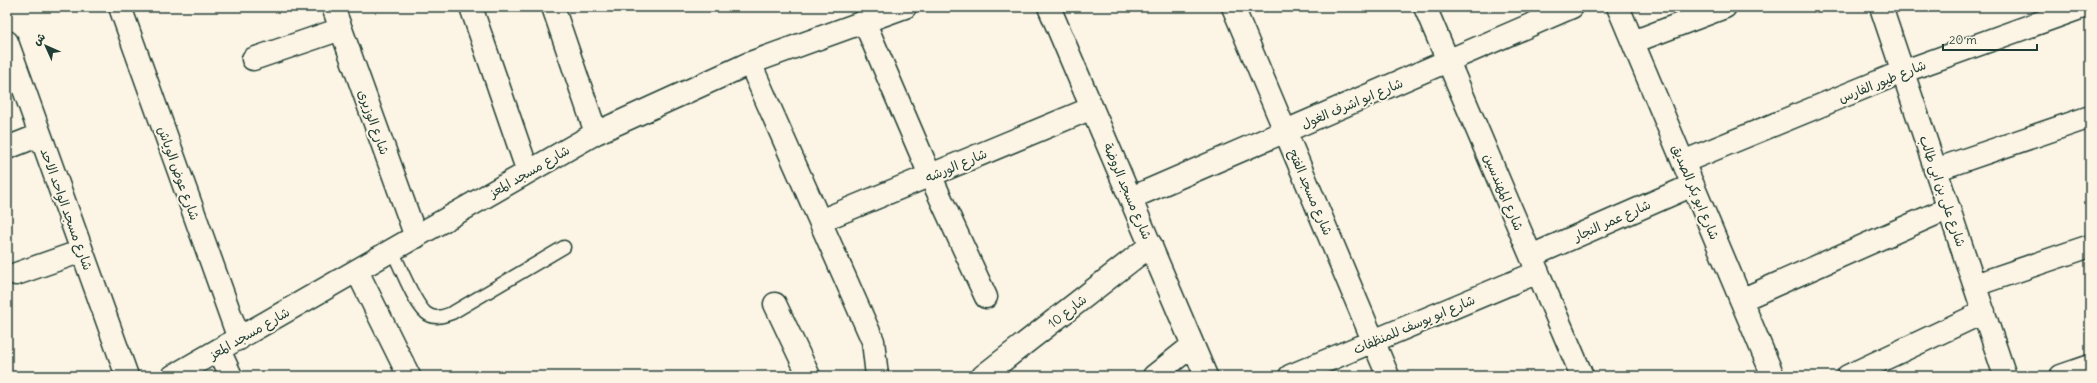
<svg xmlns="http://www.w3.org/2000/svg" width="2097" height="383" viewBox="0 0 2097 383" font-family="Delius,'Playpen Sans Arabic',sans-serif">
	<rect width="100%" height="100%" fill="#fcf5e5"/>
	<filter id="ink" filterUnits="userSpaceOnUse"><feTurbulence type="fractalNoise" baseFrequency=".025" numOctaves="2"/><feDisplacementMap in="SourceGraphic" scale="8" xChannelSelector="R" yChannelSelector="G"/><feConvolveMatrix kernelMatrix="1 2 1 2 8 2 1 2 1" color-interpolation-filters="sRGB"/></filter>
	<g filter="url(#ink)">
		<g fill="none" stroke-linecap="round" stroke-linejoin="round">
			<g stroke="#1f3d34" stroke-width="15">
				<path id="lane" d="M392 250C400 266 414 303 426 313 434 320 444 316 452 313L564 247"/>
			</g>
			<g stroke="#1f3d34" stroke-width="25">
				<path id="street" d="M120 7 239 339
					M333 7 416 237
					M471 7 528 172
					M553 7 596 133
					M1049 7 1206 376
					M1233 7 1388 376
					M1425 7 1582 376
					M1618 7 1773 376
					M1881 7 2005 376
					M864 21 930 175 986 297
					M7 42 127 376
					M1633 42 1725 7
					M253 59 341 29
					M750 63 873 341 877 376
					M7 148 40 135
					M1683 162 1902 72 2083 7
					M1935 170 2090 117
					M1131 198 1572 7
					M820 221 1092 108
					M1531 256 1693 185
					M357 271 409 376
					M16 274 82 251
					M1975 285 2090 246
					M1741 300 1949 208
					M775 304 809 376
					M219 350 231 376
					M173 376 596 133 750 63 905 7
					M983 376 1151 245
					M1154 376 1193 345
					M1290 376 1538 272
					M1848 376 1984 312
					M2061 376 2090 366"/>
			</g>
			<use href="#lane" stroke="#fcf5e5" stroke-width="12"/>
			<use href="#street" stroke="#fcf5e5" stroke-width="22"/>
		</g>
	</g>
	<g text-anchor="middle" stroke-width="4" stroke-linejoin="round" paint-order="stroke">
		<g font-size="13" fill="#1f3d34" stroke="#fcf5e5">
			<text transform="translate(1882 81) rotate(-22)" y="5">شارع طيور الفارس</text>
			<text transform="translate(1352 103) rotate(-23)" y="5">شارع ابو اشرف الغول</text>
			<text transform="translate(374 122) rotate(70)" y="5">شارع الوزيرى</text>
			<text transform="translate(956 165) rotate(-23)" y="5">شارع الورشه</text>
			<text transform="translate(529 171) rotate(-30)" y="5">شارع مسجد المعز</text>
			<text transform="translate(179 173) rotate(70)" y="5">شارع عوض الوياش</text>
			<text transform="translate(1128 191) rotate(67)" y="5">شارع مسجد الروضة</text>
			<text transform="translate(1943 191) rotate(71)" y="5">شارع على بن ابى طالب</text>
			<text transform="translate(1311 192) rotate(67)" y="5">شارع مسجد الفتح</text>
			<text transform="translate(1504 192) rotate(67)" y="5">شارع المهندسين</text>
			<text transform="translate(1696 192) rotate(67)" y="5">شارع ابو بكر الصديق</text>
			<text transform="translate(67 209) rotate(70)" y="5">شارع مسجد الواحد الاحد</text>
			<text transform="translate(1612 220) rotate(-24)" y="5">شارع عمر النجار</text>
			<text transform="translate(1067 311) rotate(-38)" y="5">شارع 10</text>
			<text transform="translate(1414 324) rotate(-23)" y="5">شارع ابو يوسف للمنظفات</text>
			<text transform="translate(249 333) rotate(-30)" y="5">شارع مسجد المعز</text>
		</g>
	</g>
	<rect width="2097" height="383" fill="none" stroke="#fcf5e5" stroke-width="24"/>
	<rect x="12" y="12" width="2073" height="359" fill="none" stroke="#1f3d34" stroke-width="1.5" filter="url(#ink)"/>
	<g transform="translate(46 46) rotate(315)" stroke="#fcf5e5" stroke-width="3" paint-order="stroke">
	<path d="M0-3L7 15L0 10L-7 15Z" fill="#1f3d34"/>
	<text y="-6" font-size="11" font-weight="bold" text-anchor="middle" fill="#1f3d34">ش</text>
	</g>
	<path d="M1943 44v6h94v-6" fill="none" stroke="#1f3d34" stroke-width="2"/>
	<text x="1949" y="44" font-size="12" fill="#1f3d34" stroke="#fcf5e5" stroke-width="3" paint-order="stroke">20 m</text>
</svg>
